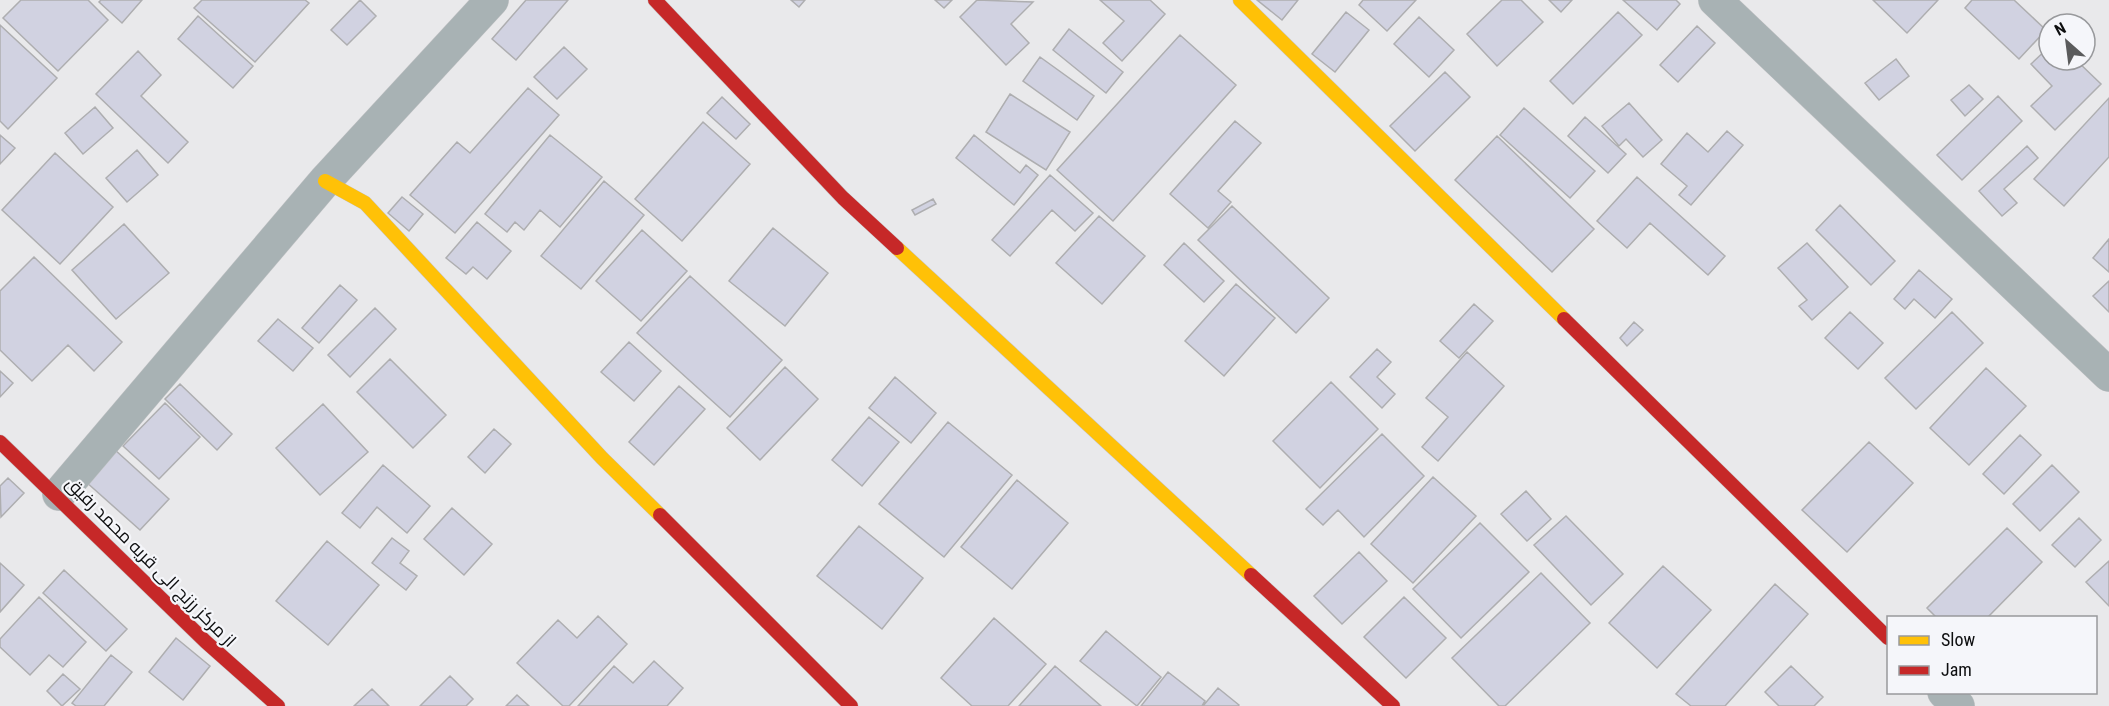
<svg xmlns="http://www.w3.org/2000/svg" width="2109" height="706" viewBox="0 0 2109 706" font-family="'Roboto Condensed',Cairo,sans-serif">
	<rect width="100%" height="100%" fill="#e9e9eb"/>
	<path fill="#d1d2e1" stroke="#aeaeb0" stroke-width="1.5" d="M21 0H88L108 20 58 71 3 18Z
		M101 0H142L122 23 99 2Z
		M202 0H305L309 3 255 62 194 8Z
		M360 0 376 16 347 45 331 30Z
		M526 0H568L516 60 492 39Z
		M791 0H805L799 7Z
		M935 0H952L944 8Z
		M977 0 1033 2 1011 24 1029 43 1006 65 960 17Z
		M1100 0H1150L1165 14 1122 61 1103 43 1124 21Z
		M1257 0H1298L1282 20Z
		M1363 0H1416L1387 31 1359 5Z
		M1502 0H1521L1543 22 1497 66 1467 34Z
		M1549 0H1572L1561 12Z
		M1623 0H1676L1680 4 1657 30Z
		M1873 0H1938L1907 33Z
		M1972 0H2014L2046 30 2019 59 1965 8Z
		M1346 12 1369 30 1335 72 1312 54Z
		M1618 12 1642 35 1573 104 1550 81Z
		M198 16 253 66 233 88 178 39Z
		M1419 17 1454 50 1429 77 1394 44Z
		M0 25 57 78 8 129 0 121Z
		M1697 26 1715 43 1678 82 1660 65Z
		M1069 29 1123 72 1106 93 1053 50Z
		M1180 35 1236 85 1113 221 1057 170Z
		M564 47 587 69 557 99 534 77Z
		M2049 47V60H2076L2101 84 2055 130 2031 106 2052 86 2031 64Z
		M138 51 161 75 141 96 188 142 168 163 96 94Z
		M1040 57 1094 96 1077 120 1023 81Z
		M1896 59 1909 76 1879 100 1865 83Z
		M1445 72 1470 97 1415 151 1390 126Z
		M1969 85 1983 99 1965 116 1951 100Z
		M528 88 559 115 455 233 410 195 457 142 470 153Z
		M1010 94 1070 132 1046 170 986 132Z
		M1998 96 2022 121 1962 180 1937 155Z
		M722 97 750 124 736 139 707 113Z
		M2109 98V157L2064 206 2034 179Z
		M1629 103 1662 140 1643 157 1626 139 1619 146 1602 126Z
		M95 107 113 128 83 154 65 133Z
		M1524 108 1595 171 1570 198 1500 135Z
		M1585 117 1626 154 1608 173 1568 136Z
		M1235 121 1261 143 1218 191 1231 202 1208 228 1170 194Z
		M703 122 750 164 682 241 635 199Z
		M1727 131 1743 145 1691 205 1679 195 1687 186 1661 164 1687 133 1708 152Z
		M0 135 15 148 0 164Z
		M550 135 602 177 560 227 540 210 524 230 515 222 507 232 485 214Z
		M974 135 1020 173 1026 165 1038 175 1014 205 956 158Z
		M1497 136 1594 229 1552 272 1455 180Z
		M2027 146 2038 158 2004 189 2017 203 2002 216 1979 191Z
		M137 150 158 175 127 202 106 178Z
		M55 153 113 207 60 264 2 210Z
		M1050 175 1093 213 1075 231 1052 210 1010 256 992 240Z
		M1637 177 1725 256 1708 275 1650 223 1627 248 1597 221Z
		M604 181 644 215 581 289 541 256Z
		M402 197 423 214 409 231 388 213Z
		M933 199 936 204 915 215 912 210Z
		M1840 205 1895 261 1871 285 1816 230Z
		M1232 206 1329 298 1296 333 1198 240Z
		M1099 216 1145 256 1102 304 1056 263Z
		M477 222 511 251 487 279 473 267 466 274 446 258Z
		M124 224 169 273 116 319 72 270Z
		M773 228 828 273 785 326 729 281Z
		M642 230 687 271 641 321 596 281Z
		M2109 239V272L2093 258Z
		M1184 243 1224 281 1204 302 1164 265Z
		M1807 243 1848 287 1812 320 1799 306 1807 300 1778 268Z
		M34 257 122 342 94 371 68 345 32 381 0 350V291Z
		M1919 270 1952 299 1935 318 1914 299 1905 309 1894 299Z
		M690 276 782 360 730 417 637 333Z
		M2109 281V312L2093 296Z
		M1236 284 1275 318 1224 376 1185 341Z
		M340 285 357 300 319 343 302 328Z
		M1474 304 1493 321 1459 358 1440 341Z
		M375 308 396 329 350 377 328 355Z
		M1850 312 1883 343 1858 369 1825 338Z
		M1952 312 1983 343 1916 409 1885 378Z
		M278 319 313 348 293 371 258 341Z
		M1634 322 1643 330 1627 346 1620 338Z
		M629 342 661 371 634 401 601 372Z
		M1377 349 1391 362 1377 377 1395 394 1382 408 1350 377Z
		M1467 352 1504 386 1438 461 1422 447 1448 417 1426 398Z
		M390 359 446 415 413 448 357 392Z
		M785 367 818 399 760 460 727 428Z
		M1986 368 2026 406 1969 465 1930 428Z
		M0 371 13 383 0 397Z
		M895 377 936 413 911 443 869 408Z
		M1331 382 1378 429 1320 488 1273 441Z
		M180 384 232 434 217 450 165 399Z
		M679 386 705 409 654 465 629 442Z
		M165 403 200 437 159 479 123 446Z
		M323 404 368 452 320 495 276 448Z
		M869 417 899 442 862 486 832 460Z
		M948 422 1012 475 944 557 879 504Z
		M494 429 511 444 485 473 468 457Z
		M1382 434 1424 476 1364 537 1338 510 1323 525 1306 509Z
		M2020 435 2041 455 2004 494 1983 474Z
		M1869 442 1913 483 1847 552 1802 510Z
		M114 449 169 499 140 530 85 481Z
		M383 465 430 506 407 533 377 507 360 528 342 513Z
		M2052 465 2079 492 2040 531 2013 504Z
		M1433 477 1476 516 1413 583 1371 544Z
		M8 478 24 493 1 517 0 486Z
		M1017 480 1068 523 1012 589 961 547Z
		M1526 491 1551 519 1527 541 1501 514Z
		M452 508 492 544 464 575 424 539Z
		M1566 516 1623 574 1591 605 1534 545Z
		M2079 518 2101 540 2075 567 2052 545Z
		M1480 523 1529 572 1461 638 1413 589Z
		M859 526 923 578 882 629 817 576Z
		M2007 528 2042 562 1987 618H1937L1927 608Z
		M392 538 409 551 400 563 417 576 406 590 372 563Z
		M327 541 379 585 328 645 276 601Z
		M1359 552 1387 581 1342 624 1314 596Z
		M2109 561V606L2086 582Z
		M0 563 24 585 0 612Z
		M1663 566 1711 610 1657 668 1609 623Z
		M64 570 127 629 106 651 43 593Z
		M1541 573 1590 623 1505 706H1499L1452 658Z
		M1775 584 1808 614 1725 706H1691L1676 694Z
		M39 597 86 642 63 667 49 655 30 675 0 647V639Z
		M1404 597 1446 638 1406 678 1364 637Z
		M598 616 627 644 569 706H563L517 663 558 620 577 638Z
		M994 618 1046 664 1008 706H972L941 678Z
		M1106 631 1161 677 1137 706 1080 661Z
		M176 638 210 666 183 700 149 672Z
		M111 655 132 672 104 706H76L72 703Z
		M654 661 683 688 667 706H578L614 666 633 683Z
		M1055 666 1101 706H1019Z
		M1791 666 1823 697 1814 706H1779L1765 692Z
		M1168 672 1205 701 1202 706H1141Z
		M63 674 80 689 62 706 47 691Z
		M450 676 473 699 466 706H420Z
		M1218 688 1239 705 1238 706H1203Z
		M372 689 389 706H354Z
		M517 695 529 706H506Z"/>
	<g fill="none" stroke-linecap="round" stroke-linejoin="round">
		<g stroke="#c6c6c8" stroke-width="34">
			<path id="street" d="M1715 0 2109 375
				M59 494 325 181 492 0
				M1944 692 1958 706"/>
		</g>
		<g stroke="#c6c6c8" stroke-width="15">
			<path id="slow" d="M1240 0 1564 319
				M325 181 365 203 602 458 660 515
				M897 248 1251 575"/>
		</g>
		<g stroke="#c6c6c8" stroke-width="15">
			<path id="jam" d="M655 0 843 198 897 248
				M1564 319 1888 638
				M0 442 206 642 278 706
				M660 515 851 706
				M1251 575 1393 706"/>
		</g>
		<use href="#street" stroke="#a8b2b4" stroke-width="33"/>
		<use href="#slow" stroke="#ffc107" stroke-width="14"/>
		<use href="#jam" stroke="#c62828" stroke-width="14"/>
	</g>
	<g text-anchor="middle" stroke-width="4.5" stroke-linejoin="round" paint-order="stroke">
		<g font-size="18" fill="#0d0e0f" stroke="#f5f6fa">
			<text transform="translate(151 562) rotate(45)" y="6">از مرکز رزنج الی قریه محمد رفیق</text>
		</g>
	</g>
	<rect x="1887" y="616" width="210" height="78" fill="#f5f6fa" stroke="#98999c" stroke-width="1.5"/>
	<rect x="1899" y="636" width="30" height="9" fill="#ffc107" stroke="#98999c" stroke-width="1.5"/>
	<text x="1941" y="646" font-size="18" fill="#0d0e0f">Slow</text>
	<rect x="1899" y="666" width="30" height="9" fill="#c62828" stroke="#98999c" stroke-width="1.5"/>
	<text x="1941" y="676" font-size="18" fill="#0d0e0f">Jam</text>
	<g transform="translate(2067 42) rotate(332)"><circle r="28" fill="#f5f6fa" stroke="#98999c" stroke-width="1.5"/>
	<path d="M0-4.5L10 22L0 15L-10 22Z" fill="#5a5b5c"/>
	<text y="-9" font-size="16" font-weight="bold" text-anchor="middle" fill="#0d0e0f">N</text>
	</g>
</svg>
